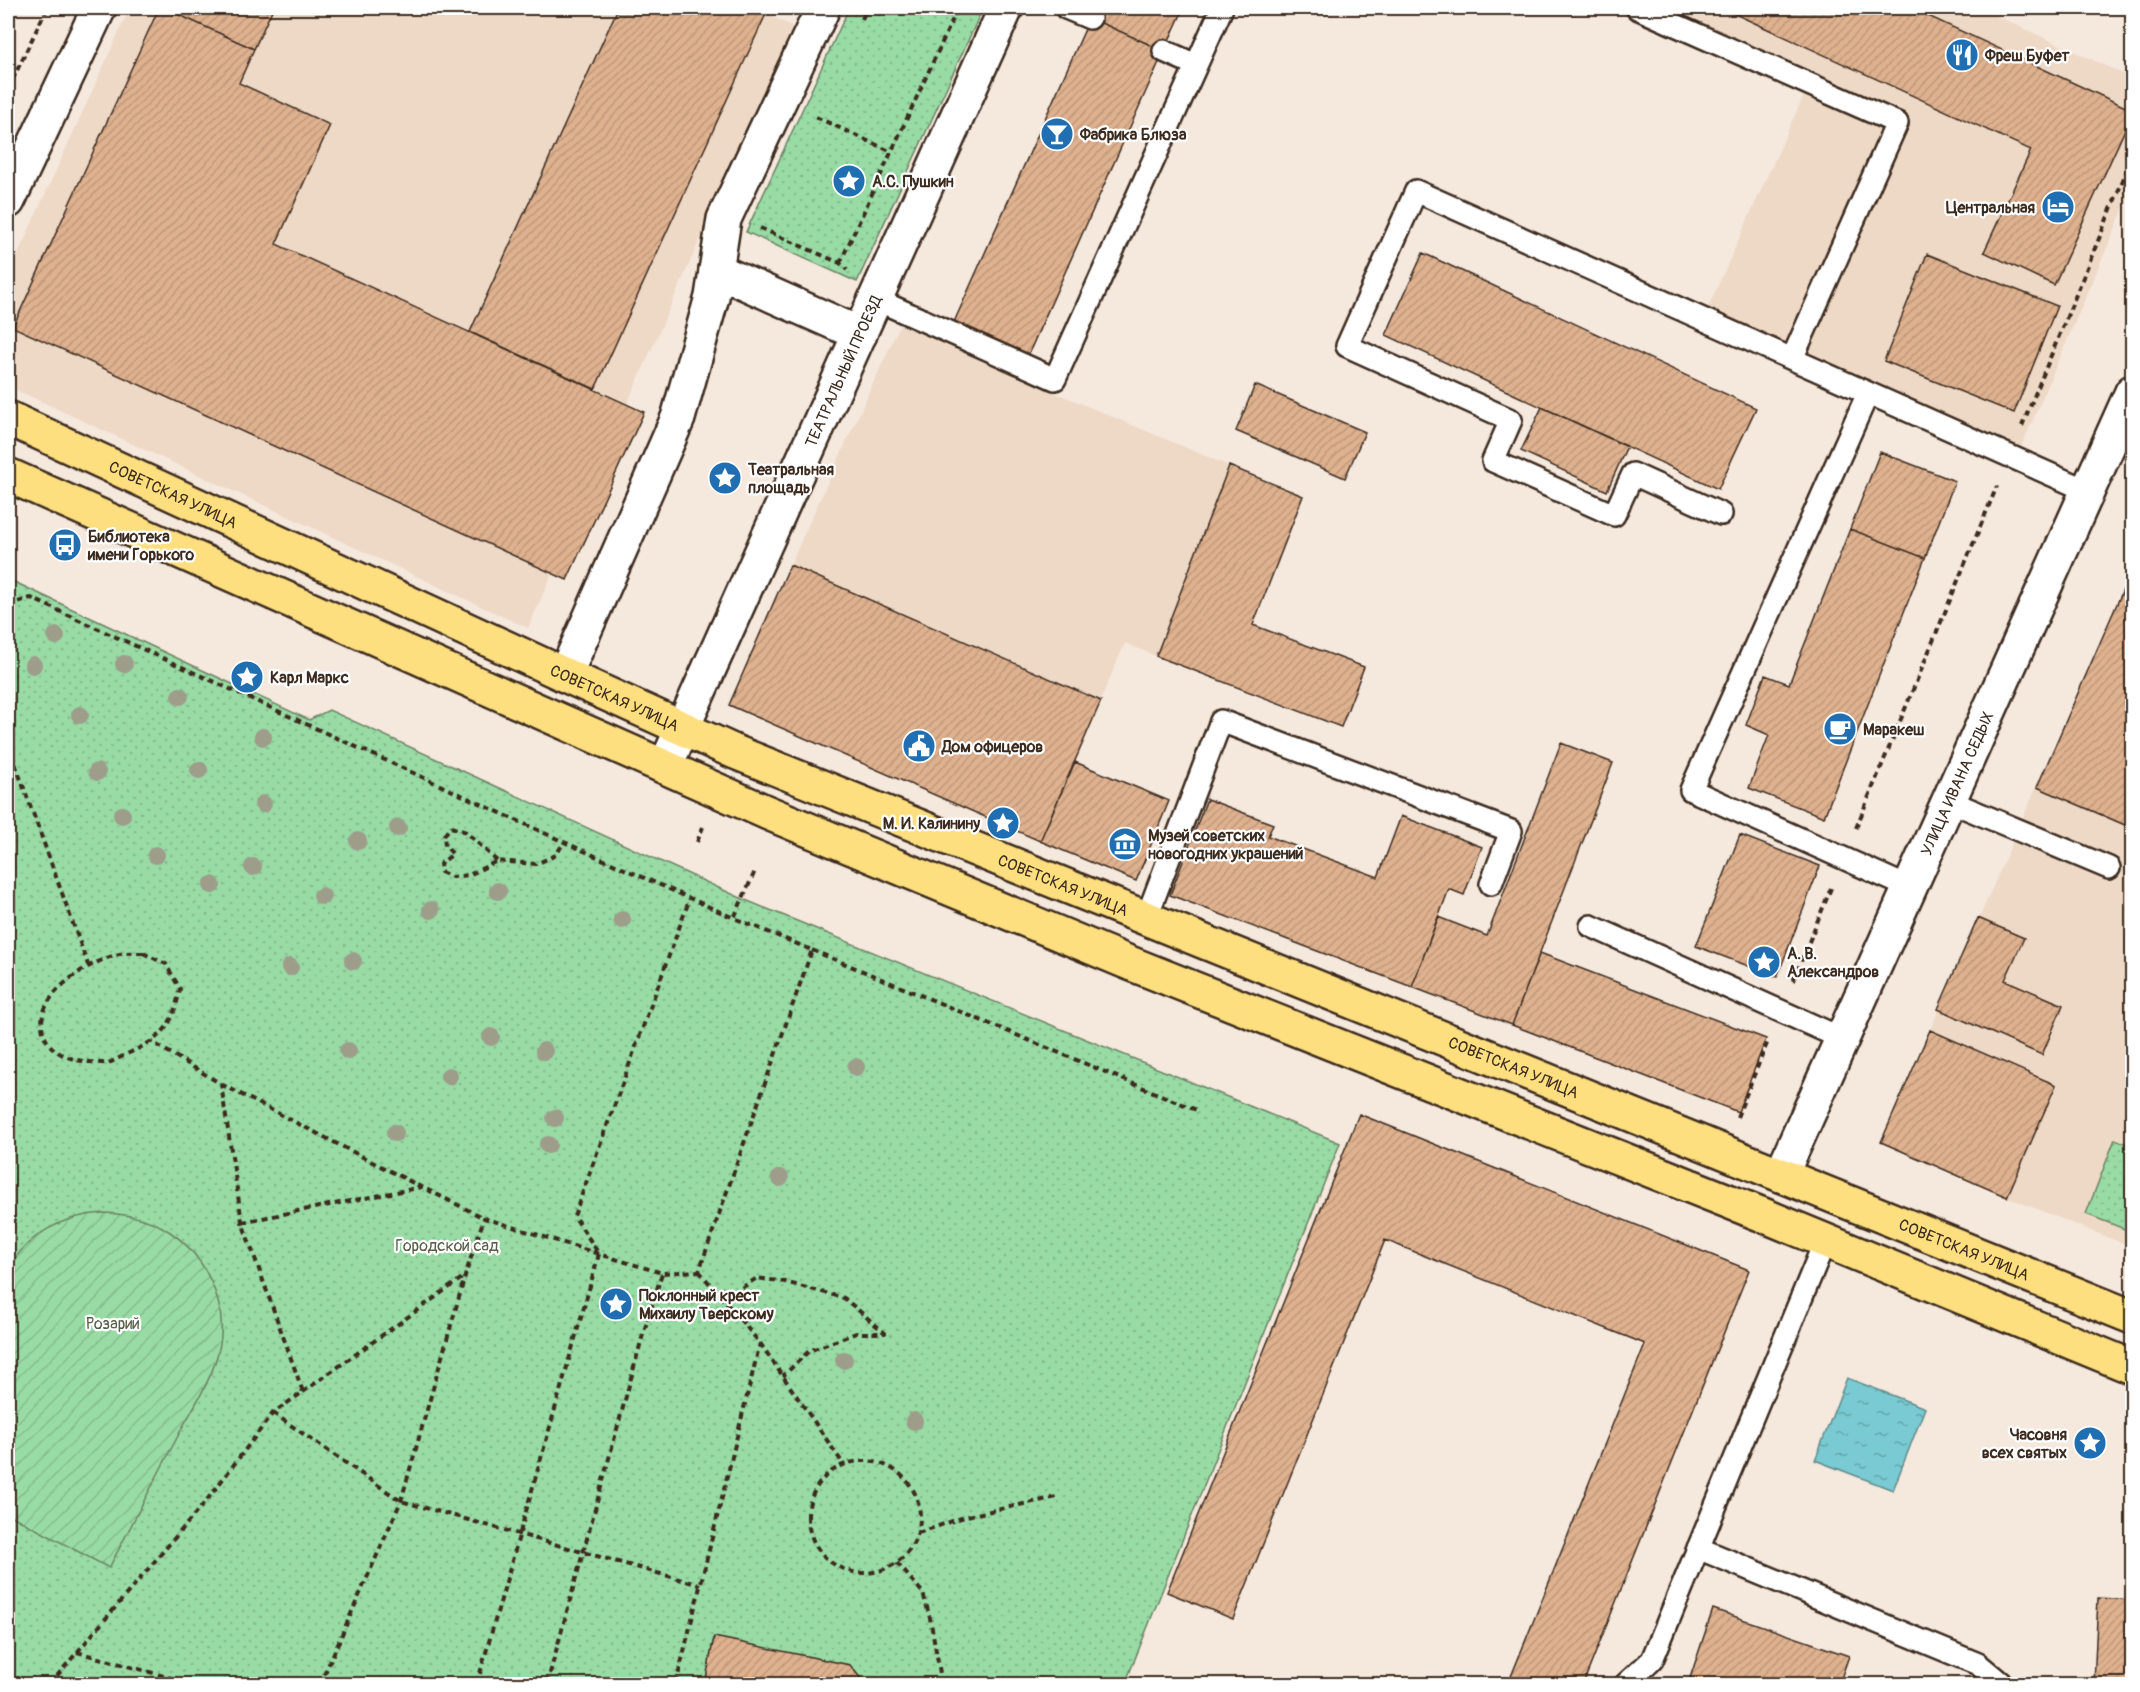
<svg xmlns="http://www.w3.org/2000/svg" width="2140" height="1692" viewBox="0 0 2140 1692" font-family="Pangolin,sans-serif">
	<defs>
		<pattern id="park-dots" width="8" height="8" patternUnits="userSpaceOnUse" patternTransform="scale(1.5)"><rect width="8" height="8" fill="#98dba5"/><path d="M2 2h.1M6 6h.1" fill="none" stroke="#84bc8e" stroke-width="1.8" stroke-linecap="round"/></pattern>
		<pattern id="garden-furrows" width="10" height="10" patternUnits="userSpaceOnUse" patternTransform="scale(1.5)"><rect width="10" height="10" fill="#98dba5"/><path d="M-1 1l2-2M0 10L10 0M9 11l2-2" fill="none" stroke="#84bc8e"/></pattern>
		<pattern id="water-ripples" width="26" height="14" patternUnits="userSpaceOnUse" patternTransform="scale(1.5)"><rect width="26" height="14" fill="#79cad2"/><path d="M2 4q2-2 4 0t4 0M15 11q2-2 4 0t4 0" fill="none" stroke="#64a4aa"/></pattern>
		<pattern id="building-hatch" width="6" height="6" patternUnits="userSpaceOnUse" patternTransform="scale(1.5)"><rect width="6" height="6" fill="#deb18f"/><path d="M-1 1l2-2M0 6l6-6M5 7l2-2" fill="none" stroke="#bf987b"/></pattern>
	</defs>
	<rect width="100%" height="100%" fill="#f5e8dd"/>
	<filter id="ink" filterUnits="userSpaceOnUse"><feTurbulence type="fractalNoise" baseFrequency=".0167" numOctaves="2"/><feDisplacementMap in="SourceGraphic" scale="12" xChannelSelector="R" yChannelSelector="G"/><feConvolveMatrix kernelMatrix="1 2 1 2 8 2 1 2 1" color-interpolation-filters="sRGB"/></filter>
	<g filter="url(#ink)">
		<path fill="#eed8c6" d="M130 8H752L794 27 528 628 8 386V276Z
			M1637 8H1979L2132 78V189L2016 459 1703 319 1809 84Z
			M900 325 1018 377 1229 466 1156 656 1125 643 1040 841 729 705 790 565Z
			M2130 574 2132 575V1247L2007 1197 1881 1142Z"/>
		<path fill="url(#park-dots)" stroke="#6a8262" stroke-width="1.5" d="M849 8H983L857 282 746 232Z
			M8 579 309 720 329 710 743 899 1340 1143 1125 1684H8Z
			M2115 1139 2132 1146V1232L2086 1214Z"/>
		<path fill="url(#garden-furrows)" stroke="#6a8262" stroke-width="1.5" d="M104 1213C124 1214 144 1217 162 1227 205 1251 232 1307 217 1356 210 1382 194 1406 181 1430 157 1476 133 1522 109 1568L8 1514V1269C28 1234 64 1215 104 1213Z"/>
		<path fill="url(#water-ripples)" stroke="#608a8a" stroke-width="1.5" d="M1847 1378 1925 1408 1893 1490 1815 1460Z"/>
		<path fill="url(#building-hatch)" stroke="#3b2a1e" stroke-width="1.5" d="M159 8H164L254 49 239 83 330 125 276 244 644 412 567 580 13 327Z
			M164 8H273L254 49Z
			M618 8H752L766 14 595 389 470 332Z
			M1095 8H1184L1164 51 1090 18Z
			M1722 8H1911L2132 110V114L2054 285 1984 252 2031 150Z
			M1090 18 1164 51 1024 364 950 331Z
			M1423 253 1756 408 1718 489 1386 335Z
			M1927 254 2057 306 2014 413 1884 361Z
			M1255 385 1365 432 1345 478 1236 431Z
			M1542 407 1627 446 1607 491 1521 451Z
			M1880 452 1955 481 1925 558 1850 529Z
			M1229 466 1303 496 1253 625 1364 667 1341 727 1156 656Z
			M1850 529 1925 558 1824 817 1749 788 1769 735 1746 725 1765 675 1789 684Z
			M790 565 1101 701 1040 841 729 705Z
			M2130 574 2132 575V828L2037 787Z
			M1561 743 1613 763 1512 1025 1412 987 1438 917 1487 936Z
			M1075 762 1169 801 1136 881 1040 841Z
			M1207 799 1273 824 1268 836 1378 877 1401 816 1482 847 1464 895 1449 889 1412 987 1170 895Z
			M1740 835 1820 866 1777 977 1696 946Z
			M1978 918 2024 938 2005 980 2063 1005 2042 1055 1938 1009Z
			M1540 953 1766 1039 1738 1112 1512 1025Z
			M1930 1030 2056 1085 2007 1197 1881 1142Z
			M1359 1114 1749 1270 1583 1684H1508L1645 1344 1385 1240 1233 1619 1167 1592Z
			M2098 1598 2132 1600V1684H2094Z
			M1713 1609 1849 1656 1839 1684H1688Z
			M714 1637 850 1665 865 1684H705Z"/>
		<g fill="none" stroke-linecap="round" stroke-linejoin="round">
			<g stroke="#3b2a1e" stroke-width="26">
				<path id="service" d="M1066 8 1090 18
					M1637 8 1897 123 1792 359 1416 191 1347 346 1511 420 1493 461 1614 515 1633 474 1721 514
					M1164 51 1196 65
					M875 299 1055 379 1222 8
					M1792 359 2088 491
					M1868 393 1691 790 1910 888
					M1949 801 2109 868
					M1146 919 1221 721 1511 831 1491 884
					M1591 926 1843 1039
					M1698 1548 1978 1664 2002 1684
					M1626 1684 1652 1660 1825 1241"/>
			</g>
			<g stroke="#3b2a1e" stroke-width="38">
				<g id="minor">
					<path d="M716 270 860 334"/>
					<path d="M565 675 678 418 712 297 724 219 823 8"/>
					<path id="s1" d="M665 767 1006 8"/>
					<path id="s2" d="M1781 1175 2132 392"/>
				</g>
			</g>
			<g stroke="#3b2a1e" stroke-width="38">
				<path id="tertiary" d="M8 201 99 8"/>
			</g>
			<g stroke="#3b2a1e" stroke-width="38">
				<g id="primary">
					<path id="s3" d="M8 418 565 675 735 752 2132 1317"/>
					<path d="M8 475 766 812 1127 962 1763 1215 2132 1367"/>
				</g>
			</g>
			<path stroke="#3b2a1e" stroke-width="4" stroke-dasharray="6 4.5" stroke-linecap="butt" d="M862 19 867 8
				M8 89 47 8
				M816 117 892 152
				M760 228 840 263 847 270
				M840 263 958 8
				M2022 426 2132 158
				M8 605 31 598 564 842 734 918 756 869
				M8 744 88 965
				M1856 828 1997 486
				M697 842 703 827
				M497 861 466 832 451 827 444 835 445 846 453 854 440 864 441 872 452 877 469 875 497 861 536 864 556 855 564 842
				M812 950 1199 1111
				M143 953 166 964 180 989C172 1027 164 1037 129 1053 122 1056 115 1061 108 1063 102 1064 95 1062 90 1062 70 1060 49 1053 43 1032 34 995 87 963 116 955 124 952 134 953 143 953Z
				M1793 981 1831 888
				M221 1084 421 1187
				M1737 1117 1768 1041
				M242 1222 422 1187 484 1218
				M699 1271 760 1343 844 1465
				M724 1299 757 1278 785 1282 844 1298 885 1333H856L809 1351 783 1376
				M303 1392 465 1276
				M273 1413 401 1501 700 1585
				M808 1517a56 56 0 1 1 112 0a56 56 0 1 1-112 0Z
				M918 1533 967 1516 1057 1497
				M897 1563 923 1593 930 1618 942 1684
				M77 1652 193 1684
				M50 1684 207 1500 273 1413 303 1392 242 1222 221 1084 152 1042
				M320 1684 401 1501 465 1276 484 1218 599 1254 574 1216 690 898
				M477 1684 599 1254 662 1273 699 1271 812 950 734 918
				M547 1684 642 1338 662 1273
				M676 1684 760 1343"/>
			<use href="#service" stroke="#fff" stroke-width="21"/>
			<use href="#minor" stroke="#fff" stroke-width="33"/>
			<use href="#tertiary" stroke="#fff" stroke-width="33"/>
			<use href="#primary" stroke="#fddf80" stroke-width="33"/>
		</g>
		<g fill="#9e9d8a">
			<circle cx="56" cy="636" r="9"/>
			<circle cx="124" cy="664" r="9"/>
			<circle cx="33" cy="665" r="9"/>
			<circle cx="180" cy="696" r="9"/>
			<circle cx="80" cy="715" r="9"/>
			<circle cx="263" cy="737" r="9"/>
			<circle cx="199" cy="770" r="9"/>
			<circle cx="97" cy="772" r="9"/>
			<circle cx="263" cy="804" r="9"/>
			<circle cx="122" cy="815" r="9"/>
			<circle cx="398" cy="828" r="9"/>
			<circle cx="358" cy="841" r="9"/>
			<circle cx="156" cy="855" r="9"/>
			<circle cx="253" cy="867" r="9"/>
			<circle cx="212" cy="885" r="9"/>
			<circle cx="498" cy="891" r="9"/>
			<circle cx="322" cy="896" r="9"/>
			<circle cx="431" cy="910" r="9"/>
			<circle cx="622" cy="920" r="9"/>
			<circle cx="353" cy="961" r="9"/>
			<circle cx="290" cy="967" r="9"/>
			<circle cx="491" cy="1037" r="9"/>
			<circle cx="348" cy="1051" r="9"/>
			<circle cx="544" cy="1051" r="9"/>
			<circle cx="856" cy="1067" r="9"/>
			<circle cx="449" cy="1076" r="9"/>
			<circle cx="555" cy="1118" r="9"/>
			<circle cx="395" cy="1133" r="9"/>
			<circle cx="548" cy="1145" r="9"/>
			<circle cx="780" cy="1178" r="9"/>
			<circle cx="844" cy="1360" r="9"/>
			<circle cx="914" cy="1421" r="9"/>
		</g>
	</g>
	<defs>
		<g id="restaurant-disc" transform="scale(1.725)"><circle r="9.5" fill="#1f6fb2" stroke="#fff"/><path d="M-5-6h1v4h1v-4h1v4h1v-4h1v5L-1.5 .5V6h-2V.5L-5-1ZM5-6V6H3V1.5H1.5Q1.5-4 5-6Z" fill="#fff"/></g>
		<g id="bar-disc" transform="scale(1.725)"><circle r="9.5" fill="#1f6fb2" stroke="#fff"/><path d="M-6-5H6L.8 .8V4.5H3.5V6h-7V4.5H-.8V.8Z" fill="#fff"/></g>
		<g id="sight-disc" transform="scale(1.725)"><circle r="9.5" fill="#1f6fb2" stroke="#fff"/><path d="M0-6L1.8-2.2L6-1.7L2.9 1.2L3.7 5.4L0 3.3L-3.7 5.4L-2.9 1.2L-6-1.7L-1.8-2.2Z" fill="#fff"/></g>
		<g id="hotel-disc" transform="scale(1.725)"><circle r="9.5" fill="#1f6fb2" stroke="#fff"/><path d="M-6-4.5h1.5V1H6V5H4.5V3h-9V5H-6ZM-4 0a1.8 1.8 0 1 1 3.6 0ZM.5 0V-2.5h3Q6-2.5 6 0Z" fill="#fff"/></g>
		<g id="bus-disc" transform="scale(1.725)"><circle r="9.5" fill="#1f6fb2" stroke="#fff"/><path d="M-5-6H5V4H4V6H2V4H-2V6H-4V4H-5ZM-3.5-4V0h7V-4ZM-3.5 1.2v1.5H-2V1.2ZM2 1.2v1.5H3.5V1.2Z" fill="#fff"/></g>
		<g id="cafe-disc" transform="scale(1.725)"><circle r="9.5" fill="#1f6fb2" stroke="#fff"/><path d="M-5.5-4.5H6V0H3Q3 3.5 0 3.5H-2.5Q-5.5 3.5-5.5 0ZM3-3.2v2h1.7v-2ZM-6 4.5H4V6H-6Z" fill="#fff"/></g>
		<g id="civic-disc" transform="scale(1.725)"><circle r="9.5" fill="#1f6fb2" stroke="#fff"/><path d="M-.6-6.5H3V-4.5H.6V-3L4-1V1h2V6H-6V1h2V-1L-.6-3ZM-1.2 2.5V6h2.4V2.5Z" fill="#fff"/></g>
		<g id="museum-disc" transform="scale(1.725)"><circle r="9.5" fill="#1f6fb2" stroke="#fff"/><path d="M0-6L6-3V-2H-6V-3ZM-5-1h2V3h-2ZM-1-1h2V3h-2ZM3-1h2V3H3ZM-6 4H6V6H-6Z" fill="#fff"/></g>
	</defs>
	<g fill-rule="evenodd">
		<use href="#restaurant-disc" x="1962" y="55"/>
		<use href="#bar-disc" x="1057" y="134"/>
		<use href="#sight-disc" x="849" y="181"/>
		<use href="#hotel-disc" x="2058" y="207"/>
		<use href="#sight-disc" x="725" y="478"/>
		<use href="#bus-disc" x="65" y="545"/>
		<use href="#sight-disc" x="247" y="677"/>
		<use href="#cafe-disc" x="1840" y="729"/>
		<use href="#civic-disc" x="919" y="746"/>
		<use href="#sight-disc" x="1003" y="823"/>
		<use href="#museum-disc" x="1125" y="844"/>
		<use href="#sight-disc" x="1764" y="962"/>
		<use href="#sight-disc" x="616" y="1304"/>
		<use href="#sight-disc" x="2090" y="1443"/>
	</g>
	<g text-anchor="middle" stroke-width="4.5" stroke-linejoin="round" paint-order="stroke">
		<g font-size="16" font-weight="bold" fill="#3b2a1e" stroke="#fff" text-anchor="start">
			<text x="1985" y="61">Фреш Буфет</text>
			<text x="1080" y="140">Фабрика Блюза</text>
			<text x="872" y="187">А.С. Пушкин</text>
			<text x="2035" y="213" text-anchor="end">Центральная</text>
			<text x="748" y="475">Театральная<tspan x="748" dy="18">площадь</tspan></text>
			<text x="88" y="542">Библиотека<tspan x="88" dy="18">имени Горького</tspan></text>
			<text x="270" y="683">Карл Маркс</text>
			<text x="1863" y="735">Маракеш</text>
			<text x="942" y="752">Дом офицеров</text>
			<text x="980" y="829" text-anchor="end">М. И. Калинину</text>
			<text x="1148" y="841">Музей советских<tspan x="1148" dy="18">новогодних украшений</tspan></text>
			<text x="1787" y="959">А. В.<tspan x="1787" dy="18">Александров</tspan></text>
			<text x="639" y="1301">Поклонный крест<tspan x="639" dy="18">Михаилу Тверскому</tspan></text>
			<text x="2067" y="1440" text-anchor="end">Часовня<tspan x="2067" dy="18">всех святых</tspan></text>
		</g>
		<g font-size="16" fill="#3b2a1e" stroke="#fff">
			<text dy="6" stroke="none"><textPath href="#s1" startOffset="434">ТЕАТРАЛЬНЫЙ ПРОЕЗД</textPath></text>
			<text dy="6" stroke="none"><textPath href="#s3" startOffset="182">СОВЕТСКАЯ УЛИЦА</textPath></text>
			<text dy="6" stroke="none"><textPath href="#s3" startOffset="668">СОВЕТСКАЯ УЛИЦА</textPath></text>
			<text dy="6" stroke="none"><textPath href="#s2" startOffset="429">УЛИЦА ИВАНА СЕДЫХ</textPath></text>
			<text dy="6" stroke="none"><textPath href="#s3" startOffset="1154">СОВЕТСКАЯ УЛИЦА</textPath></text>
			<text dy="6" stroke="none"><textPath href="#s3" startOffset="1640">СОВЕТСКАЯ УЛИЦА</textPath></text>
			<text dy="6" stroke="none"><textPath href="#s3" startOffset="2126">СОВЕТСКАЯ УЛИЦА</textPath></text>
		</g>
		<g font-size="16" fill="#575f46" stroke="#fff">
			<text x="447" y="1251">Городской сад</text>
			<text x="113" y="1329">Розарий</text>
		</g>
	</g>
	<rect width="2140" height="1692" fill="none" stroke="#fff" stroke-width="30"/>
	<rect x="15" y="15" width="2110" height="1662" fill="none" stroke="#3b2a1e" stroke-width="2" filter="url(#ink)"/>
</svg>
